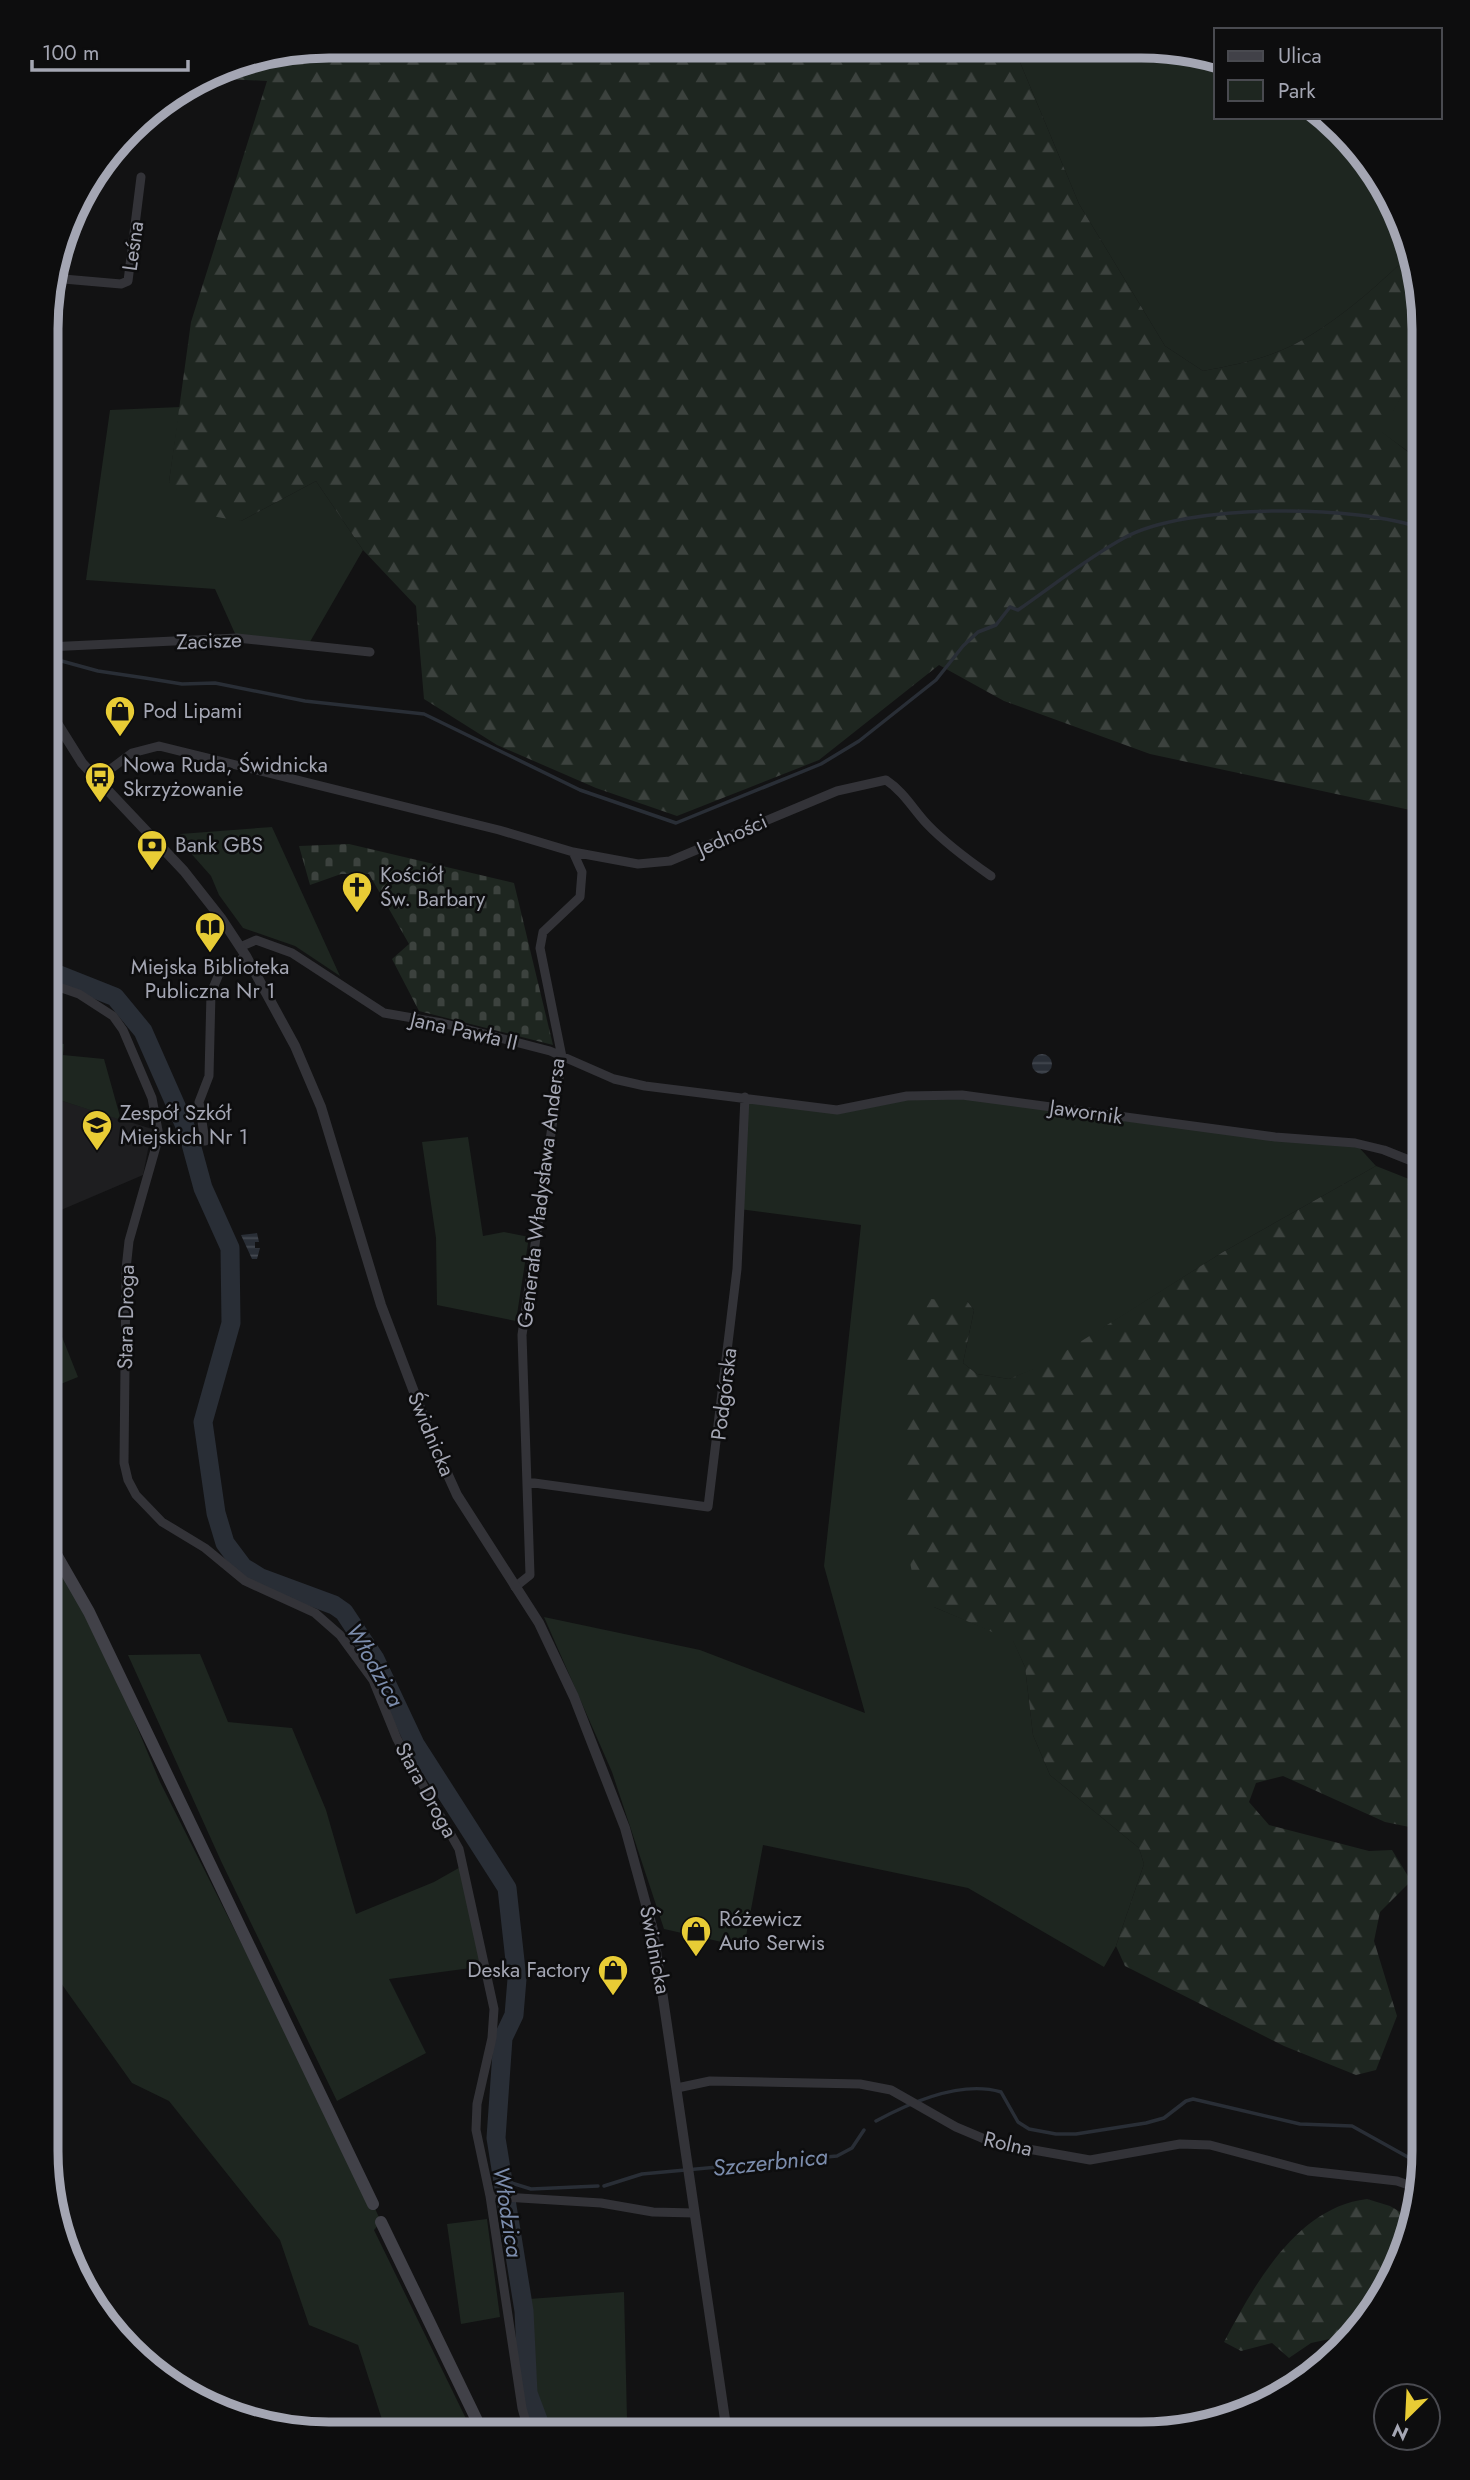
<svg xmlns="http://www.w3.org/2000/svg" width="1470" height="2480" viewBox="0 0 1470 2480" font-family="Jost,sans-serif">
	<defs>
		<pattern id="forest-firs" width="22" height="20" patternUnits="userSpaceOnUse" patternTransform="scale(1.75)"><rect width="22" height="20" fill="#1e2620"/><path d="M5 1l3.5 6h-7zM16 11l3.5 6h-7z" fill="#3c423e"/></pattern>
		<pattern id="cemetery-stones" width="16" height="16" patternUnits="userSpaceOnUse" patternTransform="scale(1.75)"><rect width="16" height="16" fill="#1e2620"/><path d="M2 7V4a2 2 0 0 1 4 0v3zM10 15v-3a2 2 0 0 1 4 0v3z" fill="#3c423e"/></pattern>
		<pattern id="water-rules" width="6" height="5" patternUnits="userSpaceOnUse" patternTransform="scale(1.75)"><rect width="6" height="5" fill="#292e36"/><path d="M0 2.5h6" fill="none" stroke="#454951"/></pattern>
	</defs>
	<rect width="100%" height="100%" fill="#121213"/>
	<path fill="#1e1e20" d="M47 1096 152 1129 143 1175 47 1216Z"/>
	<path fill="#1e2620" d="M1014 48H1179L1216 58V117H1327C1369 160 1398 195 1410 255 1375 287 1338 322 1295 344 1266 359 1234 365 1203 371L1165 346 1079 204Z
		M313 49 226 79 207 76 221 67Z
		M1424 355V437L1417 458 1381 432Z
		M180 407 169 482 241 521 316 481 363 550 307 647 237 638 215 589 86 580 110 410Z
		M272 827 340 976 295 946 243 928 219 895 211 876 180 841V834Z
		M47 1041 64 1044 63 1055 104 1059 121 1120 47 1096Z
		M929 1094 1355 1143 1376 1166 1223 1252 1045 1365 1009 1379 977 1374 963 1363 974 1310 967 1301 934 1607 1013 1640 1025 1667 1033 1735 1050 1775 1139 1848 1144 1864 1116 1946 1104 1967 968 1888 763 1845 744 1947 664 1929 612 1772 544 1617 700 1650 865 1713 824 1566 861 1225 739 1209 745 1097 837 1110Z
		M468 1137 483 1236 504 1232 529 1237 516 1321 437 1305 436 1238 422 1142Z
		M47 1299 78 1377 46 1390Z
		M46 1537 89 1612 160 1782 373 2204 381 2222 374 2230 473 2433 386 2432 358 2345 309 2325 280 2240 169 2101 132 2083 46 1962Z
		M200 1654 228 1722 292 1728 326 1810 356 1914 434 1882 464 1865 486 1966 389 1979 426 2053 337 2101 221 1861 128 1655Z
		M487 2219 500 2317 461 2324 447 2224Z
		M624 2292 627 2419C612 2420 555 2426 545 2421 521 2411 525 2335 524 2311L529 2299Z"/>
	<path fill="url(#forest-firs)" d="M329 46 1014 48 1079 204 1165 346 1203 371C1234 365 1266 359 1295 344 1338 322 1375 287 1410 255L1424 329V355L1382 432 1416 458 1424 437V813L1150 754 1004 701 939 665 819 760 677 816 596 788 497 745 424 699 416 606 363 550 316 481 241 521 199 514 169 482 191 322 267 81 226 79Z
		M1376 1166 1424 1185V1830L1385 1822 1283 1776 1256 1783 1249 1802 1269 1825 1369 1851 1392 1850 1411 1881 1380 1912 1374 1941 1397 2016 1376 2070 1356 2075 1284 2046 1125 1966 1116 1946 1144 1864 1139 1848 1050 1775 1033 1735 1025 1667 1013 1641 934 1607 913 1577 901 1519 904 1306 912 1298 967 1301 974 1310 963 1363 977 1374 1009 1379 1045 1364 1223 1252Z
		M1367 2199 1390 2206 1414 2220C1405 2265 1376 2314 1343 2346L1339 2337 1311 2343 1289 2358 1272 2343 1241 2351 1224 2342C1254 2285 1297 2207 1367 2199Z"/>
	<path fill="url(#cemetery-stones)" d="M349 844 514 883 553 1045 419 1011 392 959 409 944 369 874H341L310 885 299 846Z"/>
	<path fill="url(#water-rules)" d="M1032 1064a10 10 0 1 1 20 0a10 10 0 1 1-20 0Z
		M257 1233 259 1242H255V1248H260L257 1259H252L241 1235Z"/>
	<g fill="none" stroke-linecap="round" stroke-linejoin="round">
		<path stroke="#292e36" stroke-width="3.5" d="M47 657 98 671 145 678 182 684 215 683 305 701 424 714 580 790 676 823 821 764 859 741 936 680 963 646 978 632 996 625 1010 607 1018 610C1053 586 1087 558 1124 538 1187 503 1358 504 1424 529
			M876 2121C911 2102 961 2080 1001 2092L1018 2122 1029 2129 1056 2134H1076L1146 2123 1164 2118 1186 2101 1193 2099 1300 2124 1352 2126 1424 2166
			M505 2181 531 2189 598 2186
			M604 2186 642 2174 837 2156 852 2148 864 2130"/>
		<path stroke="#292e36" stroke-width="19" d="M47 970 115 997 143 1031 188 1133 203 1188 230 1248 231 1323 203 1422 216 1513 225 1543 243 1567 261 1578 334 1605 344 1612 375 1659 415 1744 507 1888 517 1979 514 2015 503 2038 496 2138 524 2311 528 2393 543 2433"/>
		<path stroke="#333338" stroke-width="9" d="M52 278 121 284 128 281 141 177
			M47 647 237 638 370 652
			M96 780 132 753 159 746 499 830 573 852 638 864 670 861 837 791 886 780C904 792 913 809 927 824 946 844 968 860 991 876
			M240 947 256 940 292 953 384 1013 442 1023 550 1051 614 1079 645 1086 837 1110 907 1096 962 1095 1275 1137 1355 1143 1384 1150 1424 1166
			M47 983 79 994 113 1016 123 1030 152 1098 159 1136 129 1241 126 1269 124 1463 128 1480 136 1495 162 1522 205 1548 245 1581 315 1613 340 1635 373 1680 397 1739 459 1849 494 2009 492 2038 477 2104 476 2130 490 2196 522 2408 529 2433
			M205 1141 199 1102 209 1076 211 993 219 974 246 956
			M527 1482 708 1507 737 1269 745 1097
			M515 1587 530 1575 522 1335 562 1057 540 948 543 932 580 897 582 872 573 852
			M677 2088 710 2081 860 2084 891 2090 956 2127 994 2143 1090 2160 1180 2144 1210 2145 1308 2171 1397 2181 1420 2189
			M490 2196 601 2203 653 2212 694 2213"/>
		<path stroke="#333338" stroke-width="10" d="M47 707 82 763 184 871 221 918 246 956 295 1046 321 1107 381 1305 433 1442 457 1495 539 1623 574 1697 625 1828 653 1930 727 2433"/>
		<path stroke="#414148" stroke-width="12" d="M46 1537 89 1612 373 2204
			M381 2222 483 2433"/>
	</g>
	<defs>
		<g id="shop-pin" transform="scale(1.575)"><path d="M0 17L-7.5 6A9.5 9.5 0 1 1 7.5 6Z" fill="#e8cc35" stroke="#0d0d0e"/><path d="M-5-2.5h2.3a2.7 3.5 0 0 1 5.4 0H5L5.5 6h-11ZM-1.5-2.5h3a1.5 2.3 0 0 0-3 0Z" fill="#111"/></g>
		<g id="bus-pin" transform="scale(1.575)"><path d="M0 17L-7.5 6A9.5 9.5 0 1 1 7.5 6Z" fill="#e8cc35" stroke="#0d0d0e"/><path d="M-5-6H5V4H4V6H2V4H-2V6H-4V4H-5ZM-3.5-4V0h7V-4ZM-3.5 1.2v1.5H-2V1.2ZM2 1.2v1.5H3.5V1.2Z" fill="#111"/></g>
		<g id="bank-pin" transform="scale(1.575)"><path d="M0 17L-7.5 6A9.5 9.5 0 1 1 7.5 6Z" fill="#e8cc35" stroke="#0d0d0e"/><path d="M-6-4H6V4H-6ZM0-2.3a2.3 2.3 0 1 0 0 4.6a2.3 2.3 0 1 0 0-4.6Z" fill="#111"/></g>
		<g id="church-pin" transform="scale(1.575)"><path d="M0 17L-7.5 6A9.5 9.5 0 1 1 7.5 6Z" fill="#e8cc35" stroke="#0d0d0e"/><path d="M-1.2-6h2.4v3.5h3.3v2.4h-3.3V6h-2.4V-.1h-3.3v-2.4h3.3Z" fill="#111"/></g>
		<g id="library-pin" transform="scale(1.575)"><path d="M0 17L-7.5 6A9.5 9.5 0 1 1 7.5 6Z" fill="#e8cc35" stroke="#0d0d0e"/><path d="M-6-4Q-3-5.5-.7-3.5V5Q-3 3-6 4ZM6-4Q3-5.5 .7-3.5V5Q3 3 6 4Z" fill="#111"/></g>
		<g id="school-pin" transform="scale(1.575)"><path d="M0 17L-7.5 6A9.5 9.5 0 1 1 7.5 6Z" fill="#e8cc35" stroke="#0d0d0e"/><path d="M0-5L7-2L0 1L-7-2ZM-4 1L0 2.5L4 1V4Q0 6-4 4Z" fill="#111"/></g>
	</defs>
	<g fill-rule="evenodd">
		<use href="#shop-pin" x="120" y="711"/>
		<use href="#bus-pin" x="100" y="777"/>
		<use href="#bank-pin" x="152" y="845"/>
		<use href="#church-pin" x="357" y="887"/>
		<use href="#library-pin" x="210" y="927"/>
		<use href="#school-pin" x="97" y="1125"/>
		<use href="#shop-pin" x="696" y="1931"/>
		<use href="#shop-pin" x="613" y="1970"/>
	</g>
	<g text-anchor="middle" stroke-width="5" stroke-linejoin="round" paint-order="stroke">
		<g font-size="21" fill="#a4a6b3" stroke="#0d0d0e">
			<text transform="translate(133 246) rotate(-82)" y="7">Leśna</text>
			<text transform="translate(209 641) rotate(-2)" y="7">Zacisze</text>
			<text transform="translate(732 835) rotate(-24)" y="7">Jedności</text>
			<text transform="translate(464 1031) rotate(13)" y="7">Jana Pawła II</text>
			<text transform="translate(1086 1112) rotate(8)" y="7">Jawornik</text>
			<text transform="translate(541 1193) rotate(-83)" y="7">Generała Władysława Andersa</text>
			<text transform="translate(126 1317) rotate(-89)" y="7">Stara Droga</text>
			<text transform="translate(724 1394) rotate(-83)" y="7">Podgórska</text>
			<text transform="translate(431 1434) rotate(67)" y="7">Świdnicka</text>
			<text transform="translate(426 1790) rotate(61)" y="7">Stara Droga</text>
			<text transform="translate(655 1950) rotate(79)" y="7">Świdnicka</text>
			<text transform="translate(1008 2144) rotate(13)" y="7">Rolna</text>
		</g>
		<g font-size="21" fill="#a4a6b3" stroke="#0d0d0e" text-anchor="start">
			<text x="143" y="718">Pod Lipami</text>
			<text x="123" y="772">Nowa Ruda, Świdnicka<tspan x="123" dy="24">Skrzyżowanie</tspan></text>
			<text x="175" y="852">Bank GBS</text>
			<text x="380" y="882">Kościół<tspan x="380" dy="24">Św. Barbary</tspan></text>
			<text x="210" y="974" text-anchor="middle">Miejska Biblioteka<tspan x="210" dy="24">Publiczna Nr 1</tspan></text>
			<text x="120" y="1120">Zespół Szkół<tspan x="120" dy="24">Miejskich Nr 1</tspan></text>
			<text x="719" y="1926">Różewicz<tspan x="719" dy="24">Auto Serwis</tspan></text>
			<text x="590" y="1977" text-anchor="end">Deska Factory</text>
		</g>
		<g font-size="23" font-style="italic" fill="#7c8dad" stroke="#0d0d0e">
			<text transform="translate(375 1665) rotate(60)" y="8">Włodzica</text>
			<text transform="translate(770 2162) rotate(-6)" y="8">Szczerbnica</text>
			<text transform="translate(508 2212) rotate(81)" y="8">Włodzica</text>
		</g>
	</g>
	<path d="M0 0H1470V2480H0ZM329 58H1141A271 271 0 0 1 1412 329V2151A271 271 0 0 1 1141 2422H329A271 271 0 0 1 58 2151V329A271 271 0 0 1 329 58Z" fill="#0d0d0e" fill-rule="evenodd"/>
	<path fill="none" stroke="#a4a6b3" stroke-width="9" d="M329 58H1141A271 271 0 0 1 1412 329V2151A271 271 0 0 1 1141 2422H329A271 271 0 0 1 58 2151V329A271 271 0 0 1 329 58Z"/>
	<rect x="1214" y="28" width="228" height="91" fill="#0d0d0e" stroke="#494a50" stroke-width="2"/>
	<rect x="1228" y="51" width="35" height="10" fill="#414148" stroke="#494a50" stroke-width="2"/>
	<text x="1278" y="63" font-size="21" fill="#a4a6b3">Ulica</text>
	<rect x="1228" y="80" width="35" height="21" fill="#1e2620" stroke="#494a50" stroke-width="2"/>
	<text x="1278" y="98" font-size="21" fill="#a4a6b3">Park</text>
	<g transform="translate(1407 2417) rotate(204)"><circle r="33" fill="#0d0d0e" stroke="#494a50" stroke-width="2"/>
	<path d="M0-5L12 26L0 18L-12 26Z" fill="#e8cc35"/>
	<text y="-10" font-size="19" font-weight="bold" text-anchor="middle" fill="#a4a6b3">N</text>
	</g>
	<path d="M32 60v10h156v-10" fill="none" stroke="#a4a6b3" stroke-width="3.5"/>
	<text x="42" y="60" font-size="21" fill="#a4a6b3" stroke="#0d0d0e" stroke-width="5" paint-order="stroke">100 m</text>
</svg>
